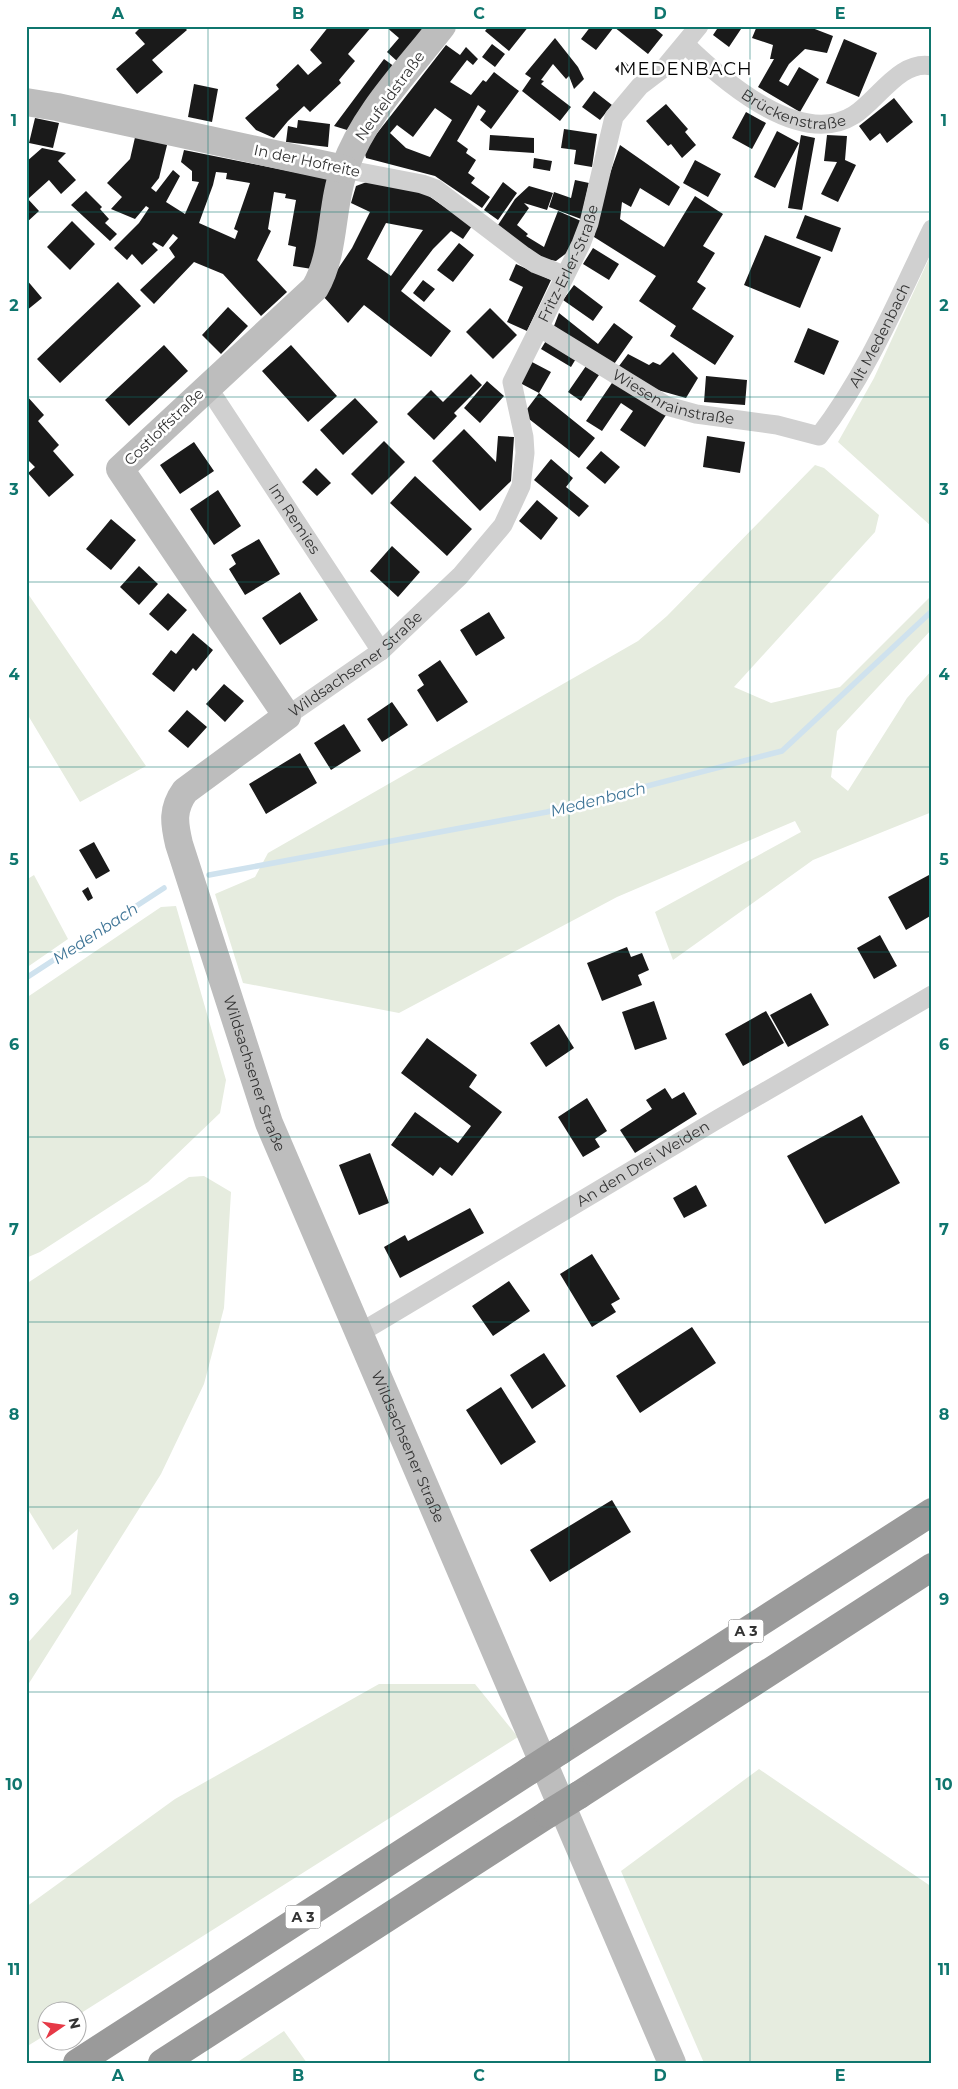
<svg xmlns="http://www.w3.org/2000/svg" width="958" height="2089" viewBox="0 0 958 2089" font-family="Montserrat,sans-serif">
	<rect width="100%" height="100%" fill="#fff"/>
	<path fill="#e6ecdf" d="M932 252V527L838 442 874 378Z
		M815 465 824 468 879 515 875 532 734 687 771 703 840 687 932 595V629L837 731 831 777 848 791 907 698 932 670V812L813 860 673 960 655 912 801 832 795 821 617 897 399 1013 243 983 215 894 255 877 268 853 638 641 667 616Z
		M26 591 146 766 80 802 26 712Z
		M34 875 68 939 26 968V880Z
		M176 906 226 1080 220 1113 148 1182 40 1252 26 1258V998L161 907Z
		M204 1176 231 1192 224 1308 204 1384 161 1474 26 1688V1645L71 1594 78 1529 53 1550 26 1506V1284L189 1177Z
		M379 1684H475L518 1737 78 2015V2012H48L47 2034 26 2047V1907L175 1799Z
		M759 1769 932 1887V2063H704L621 1871Z
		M284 2031 307 2063H236Z"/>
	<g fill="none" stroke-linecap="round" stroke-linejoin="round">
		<path stroke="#cfe2ee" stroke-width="5.5" d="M209 875 547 812 782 751 932 611
			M26 978 164 888"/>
	</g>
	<path fill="#1a1a1a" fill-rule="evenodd" d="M142 26H183L187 30 152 60 163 72 137 94 116 69 145 44 135 33Z
		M329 26H372L348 54 355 61 339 80 341 83 310 112 304 106 288 121 274 138 256 130 245 118 279 89 276 85 298 64 308 75 322 63 310 50Z
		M385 26H427L397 61 387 52 399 38Z
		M489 26H529L509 51 485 31Z
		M591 26H652L663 35 648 54 614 27 596 50 581 39Z
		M719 26H743L729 47 713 35Z
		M757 26H807L833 36 827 53 805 49 789 64 779 81 788 86 799 67 819 79 800 112 758 87 774 59H770L773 45 752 38Z
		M555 38 578 67 584 79 574 89 569 76 566 79 553 64 541 80 544 81 541 84 571 107 560 121 522 91 531 78 525 74Z
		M844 39 877 53 859 97 826 83Z
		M492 44 505 54 495 67 482 57Z
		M446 45 460 55 466 47 478 59 473 65 467 60 450 82 471 95 483 80 486 82 494 72 519 91 491 129 480 120 486 111 478 105 457 141 468 149 466 153 476 160 468 173 475 178 471 183 490 197 482 208 435 176 366 158 364 150ZM435 108 452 120 430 157 406 148 390 133 397 125 413 137Z
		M384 59 395 67 347 130 334 126Z
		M623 60 630 67 622 76 615 69Z
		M194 84 218 89 212 122 188 117Z
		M594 91 612 105 600 120 582 107Z
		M894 98 913 122 887 143 880 133 870 141 859 126Z
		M666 104 688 129 685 132 696 145 682 158 671 144 668 146 646 121Z
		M746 112 766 123 752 149 732 138Z
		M35 118 59 123 53 148 29 143Z
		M298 120 330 124 328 147 286 142 288 126 297 128Z
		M564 129 597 134 592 167 574 164 576 150 561 148Z
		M777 131 799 143 775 188 754 177Z
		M136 133 168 141 159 178 151 188 156 192 173 170 180 176 166 202 185 214 199 182 192 181V171L181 162 184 150 329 179 312 269 293 266 296 247 288 245 296 200 285 198 286 194 274 192 268 229 271 231 257 260 287 292 261 316 223 274 194 262 154 304 140 290 175 257 169 248 178 238 173 234 163 247 154 242 152 244 158 250 142 265 132 254 127 260 114 248 139 223 149 208 146 206 135 219 111 209 122 197 107 183 130 159ZM216 172 227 173 226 179 250 183 234 229 238 231 235 239 199 223 213 185Z
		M490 135 534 138V153L489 150Z
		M801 135 815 138 802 210 788 208Z
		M827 135 847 136 845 160 856 165 838 202 821 194 837 162 824 161Z
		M620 145 680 187 669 206 640 188 631 207 622 202 620 219 664 247 695 196 723 214 703 246 715 253 697 282 706 288 692 309 734 336 715 365 670 336 676 326 639 301 656 276 594 237 603 193Z
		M42 148 66 153 58 161 76 180 61 194 49 180 28 199 39 211 26 223V162Z
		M534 158 552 161 550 171 533 168Z
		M695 160 721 174 708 197 683 183Z
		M372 180 423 192 472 226 463 239 451 231 433 249 401 291 451 331 431 357 364 305 348 323 321 294 352 248 370 212 351 203 356 186ZM386 223 423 230 391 276 367 259Z
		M575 180 589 183 581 219 549 207 554 192 571 198Z
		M503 182 517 193 498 220 484 210Z
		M529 186 553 193 547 210 524 203 529 208 517 225 528 234 526 236 544 247 558 211 581 221 568 252 556 261 539 258 498 225 515 199Z
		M86 191 102 207 100 209 109 219 105 223 117 234 110 241 71 205Z
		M805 215 841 228 832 252 796 238Z
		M72 221 95 244 70 270 47 247Z
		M765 235 821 257 800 308 744 285Z
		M459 243 474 255 453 282 437 270Z
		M593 248 619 264 609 280 583 264Z
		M516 264 551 280 527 331 507 322 523 287 509 280Z
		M26 279 42 298 26 311Z
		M423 280 435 289 424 302 413 293Z
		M118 282 141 306 60 383 37 359Z
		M574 285 603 307 593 321 563 300Z
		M228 307 248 326 221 354 202 335Z
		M490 308 517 335 493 359 466 332Z
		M559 313 598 344 614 323 633 337 612 367 554 326Z
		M808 328 839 341 824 375 794 362Z
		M547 339 577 357 571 367 541 349Z
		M164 345 188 371 129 426 105 400Z
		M291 345 337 396 308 422 262 371Z
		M673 352 698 378 686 398 654 389 619 366 628 354 649 365 653 362 660 365Z
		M532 362 551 372 539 393 520 383Z
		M586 366 599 375 581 401 568 392Z
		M471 374 482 385 454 413 457 416 434 440 407 414 431 390 443 402Z
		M706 376 747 380 745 405 704 402Z
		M614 380 666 415 645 447 620 430 633 411 621 403 602 431 586 421Z
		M487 381 504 396 480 423 464 408Z
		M539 393 595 438 579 458 529 419 527 409Z
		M26 395 44 415 38 421 59 445 53 451 74 475 49 497 28 473 35 467 26 458Z
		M355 398 378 422 343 455 320 430Z
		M464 429 496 462 498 436 514 437 511 481 480 511 432 461Z
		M707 436 745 442 740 473 703 467Z
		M384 441 405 462 372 495 351 474Z
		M194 442 214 471 180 494 160 465Z
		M601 451 620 467 605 484 586 468Z
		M551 459 573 478 566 487 589 506 579 517 534 480Z
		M316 468 331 483 317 496 302 482Z
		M415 476 472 529 447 556 390 503Z
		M218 490 241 526 214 545 190 509Z
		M537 500 558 518 541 540 519 521Z
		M111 519 136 540 111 570 86 549Z
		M259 539 280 574 245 595 229 569 236 564 231 555Z
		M392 546 420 572 398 597 370 571Z
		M139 566 158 584 139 605 120 587Z
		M300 592 318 620 280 645 262 618Z
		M168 593 187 610 168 631 149 614Z
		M489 612 505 638 476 656 460 630Z
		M193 633 213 650 196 671 193 668 174 692 152 674 171 650 176 654Z
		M440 660 468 702 437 722 417 690 424 685 418 675Z
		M224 684 244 701 225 722 206 704Z
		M392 702 408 725 382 742 367 719Z
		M187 710 207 727 188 748 168 731Z
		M344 724 361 751 331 770 314 743Z
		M300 753 317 783 266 814 249 784Z
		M94 842 110 871 96 879 79 850Z
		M929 875 932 879V915L906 930 888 897Z
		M88 887 93 898 88 901 82 891Z
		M880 935 897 966 874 979 857 948Z
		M627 947 631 957 642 953 649 970 638 975 642 985 602 1001 587 963Z
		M811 993 829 1025 788 1047 770 1015Z
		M654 1001 667 1039 635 1050 622 1012Z
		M766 1011 784 1043 743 1066 725 1034Z
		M559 1024 574 1048 546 1067 530 1043Z
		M427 1038 477 1075 469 1087 502 1112 452 1176 440 1167 433 1176 391 1145 415 1112 458 1143 471 1126 401 1073Z
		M665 1088 672 1099 684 1092 697 1114 635 1153 620 1130 652 1109 646 1100Z
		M587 1098 607 1131 595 1139 600 1147 583 1157 558 1117Z
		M862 1115 900 1183 825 1224 787 1156Z
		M370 1153 389 1203 359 1215 339 1165Z
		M696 1185 707 1206 684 1218 673 1198Z
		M470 1208 484 1233 400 1278 384 1247 405 1235 408 1241Z
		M592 1254 620 1299 611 1304 616 1312 592 1327 560 1274Z
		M509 1281 530 1311 493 1336 472 1306Z
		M692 1327 716 1363 640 1413 616 1376Z
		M544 1353 566 1386 532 1409 510 1375Z
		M501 1387 536 1442 501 1465 466 1410Z
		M612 1500 631 1532 550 1582 530 1550Z"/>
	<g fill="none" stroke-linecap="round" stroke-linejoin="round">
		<g stroke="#d0d0d0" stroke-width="19">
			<path id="s1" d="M685 44C722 80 800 149 854 115 878 100 900 59 932 66"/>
			<path d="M344 169 422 184 436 189 524 256 536 264 564 275"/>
			<path id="s2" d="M540 328 667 406 696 414 777 425 819 436C867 374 898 299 932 229"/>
			<path id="s3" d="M207 386 381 651"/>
			<path id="s4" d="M287 716 381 651 460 576 503 525 521 486 525 453 524 437 512 382 581 244 589 223 614 117 640 86 665 67 699 26"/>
			<path id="s5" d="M358 1334 718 1119 932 995"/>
		</g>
		<g stroke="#bdbdbd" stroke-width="28">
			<path id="s6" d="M442 26C408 70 364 114 345 167 330 206 336 252 315 288L120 469 287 716 185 791C172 809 174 823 179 844L269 1123 672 2063"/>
			<path d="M26 102 57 107 344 169"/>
		</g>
		<path stroke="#9a9a9a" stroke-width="28" d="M560 1751 932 1512
			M579 1795 932 1567
			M77 2063 529 1771
			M162 2063 548 1814"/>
		<path stroke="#9a9a9a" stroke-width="28" d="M529 1771 560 1751
			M548 1814 579 1795"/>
	</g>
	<path fill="none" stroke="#0f766e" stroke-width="1" stroke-opacity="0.55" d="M208 26V2063M389 26V2063M569 26V2063M750 26V2063M26 212H932M26 397H932M26 582H932M26 767H932M26 952H932M26 1137H932M26 1322H932M26 1507H932M26 1692H932M26 1877H932"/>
	<g text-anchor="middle" stroke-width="5" stroke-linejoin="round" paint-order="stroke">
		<g fill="#fff" stroke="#707070" stroke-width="1">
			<rect x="728.5" y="1619.5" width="35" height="23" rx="4"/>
			<rect x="285.5" y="1905.5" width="35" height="23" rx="4"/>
		</g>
		<g font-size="14" font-weight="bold" fill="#333">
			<text x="746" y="1636">A 3</text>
			<text x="303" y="1922">A 3</text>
		</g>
		<g font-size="15" fill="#333" stroke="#fff">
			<text transform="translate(390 96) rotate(-54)" y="5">Neufeldstraße</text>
			<text dy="5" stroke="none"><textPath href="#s1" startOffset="131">Brückenstraße</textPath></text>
			<text transform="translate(307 161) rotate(12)" y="5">In der Hofreite</text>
			<text dy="5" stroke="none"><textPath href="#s4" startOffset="570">Fritz-Erler-Straße</textPath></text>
			<text dy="5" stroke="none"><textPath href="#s2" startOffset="422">Alt Medenbach</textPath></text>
			<text dy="5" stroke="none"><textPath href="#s2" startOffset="152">Wiesenrainstraße</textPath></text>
			<text transform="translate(164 427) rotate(-44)" y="5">Costloffstraße</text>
			<text dy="5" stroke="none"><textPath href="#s3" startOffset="159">Im Remies</textPath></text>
			<text dy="5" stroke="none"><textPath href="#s4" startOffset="86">Wildsachsener Straße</textPath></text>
			<text dy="5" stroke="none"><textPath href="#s6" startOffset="1285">Wildsachsener Straße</textPath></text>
			<text dy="5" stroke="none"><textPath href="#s5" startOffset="332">An den Drei Weiden</textPath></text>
			<text dy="5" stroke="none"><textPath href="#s6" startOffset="1689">Wildsachsener Straße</textPath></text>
		</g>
		<g font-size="16" font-style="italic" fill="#3f7597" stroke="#fff">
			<text transform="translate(598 799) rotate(-14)" y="6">Medenbach</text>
			<text transform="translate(95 933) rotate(-33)" y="6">Medenbach</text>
		</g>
		<g font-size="18" letter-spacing="1" fill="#000" stroke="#fff">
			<text x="686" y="75">MEDENBACH</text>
		</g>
	</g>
	<rect width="958" height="2089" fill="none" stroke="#ffffff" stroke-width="55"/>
	<g transform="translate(62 2026) rotate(77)"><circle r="24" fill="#ffffff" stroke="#adadad"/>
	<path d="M0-4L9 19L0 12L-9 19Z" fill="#e63946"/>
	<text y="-8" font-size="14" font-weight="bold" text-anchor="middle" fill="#333333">N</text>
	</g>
	<rect x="28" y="28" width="902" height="2034" fill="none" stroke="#0f766e" stroke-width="2"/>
	<g font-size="16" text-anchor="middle" font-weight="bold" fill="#0f766e">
		<text x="118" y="19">A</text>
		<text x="298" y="19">B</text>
		<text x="479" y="19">C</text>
		<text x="660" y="19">D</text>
		<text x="840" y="19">E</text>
		<text x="14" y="126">1</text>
		<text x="944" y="126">1</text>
		<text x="14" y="311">2</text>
		<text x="944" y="311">2</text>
		<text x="14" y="495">3</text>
		<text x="944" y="495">3</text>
		<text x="14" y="680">4</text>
		<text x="944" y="680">4</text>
		<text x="14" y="865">5</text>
		<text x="944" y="865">5</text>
		<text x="14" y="1050">6</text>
		<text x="944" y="1050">6</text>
		<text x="14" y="1235">7</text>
		<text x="944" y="1235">7</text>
		<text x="14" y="1420">8</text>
		<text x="944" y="1420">8</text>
		<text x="14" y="1605">9</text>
		<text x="944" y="1605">9</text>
		<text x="14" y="1790">10</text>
		<text x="944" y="1790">10</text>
		<text x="14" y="1975">11</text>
		<text x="944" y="1975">11</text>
		<text x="118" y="2081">A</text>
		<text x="298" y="2081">B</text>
		<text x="479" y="2081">C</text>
		<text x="660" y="2081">D</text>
		<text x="840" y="2081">E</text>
	</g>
</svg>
